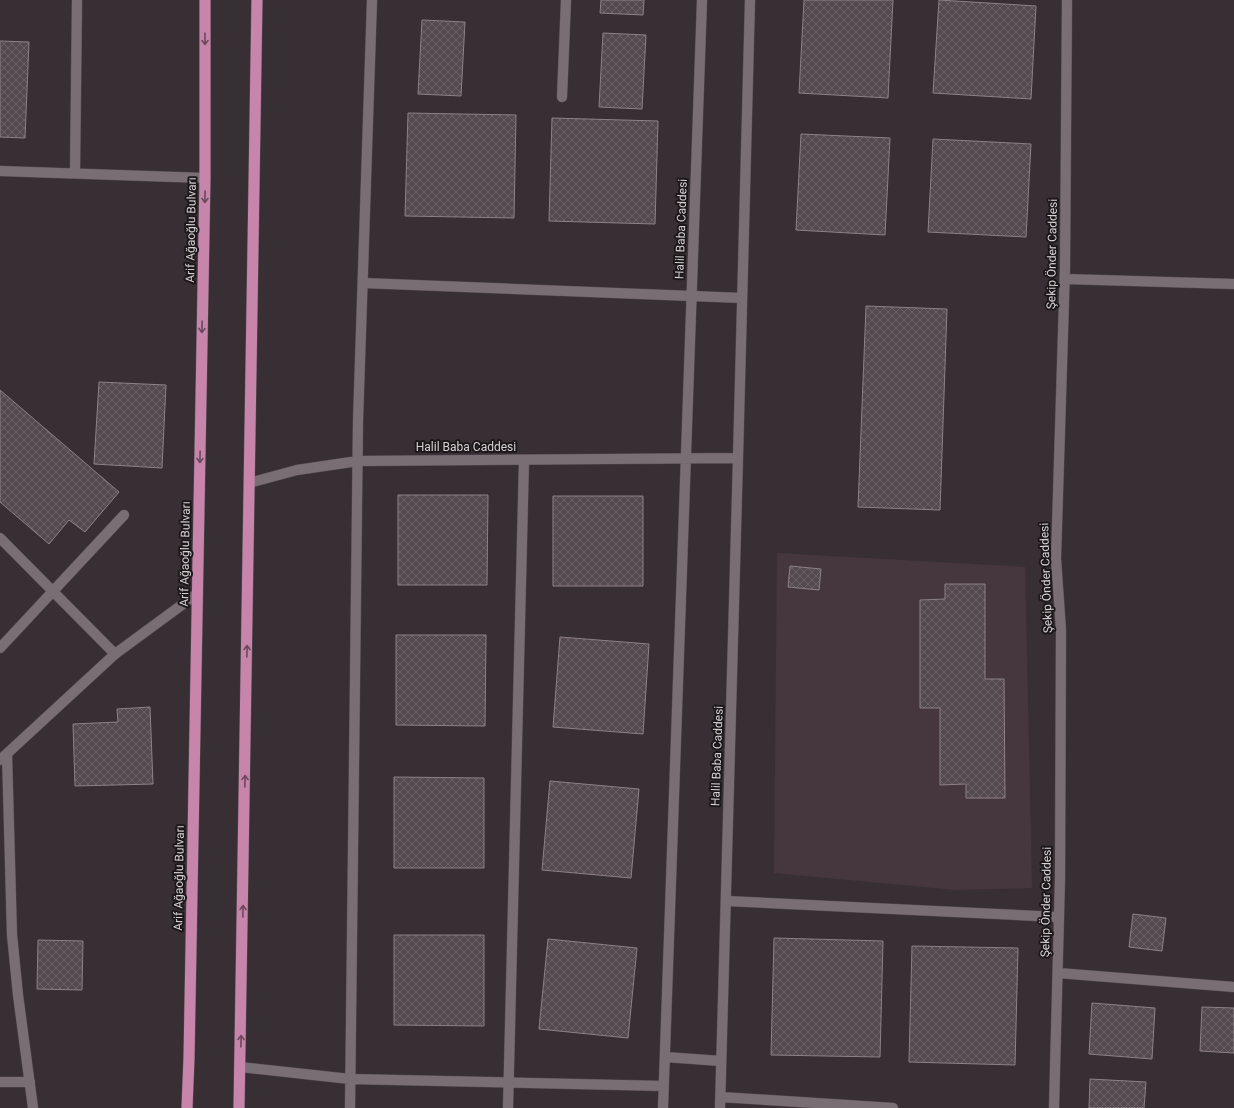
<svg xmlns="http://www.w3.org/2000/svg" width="1234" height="1108" viewBox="0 0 1234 1108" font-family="Roboto,sans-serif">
	<defs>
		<pattern id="building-cross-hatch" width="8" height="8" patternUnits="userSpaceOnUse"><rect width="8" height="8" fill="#53494e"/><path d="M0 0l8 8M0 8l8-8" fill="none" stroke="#6b6267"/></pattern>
	</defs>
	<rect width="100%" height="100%" fill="#382f34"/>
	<path fill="#46373f" d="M777 553 1025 567 1032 888 956 890 774 873Z"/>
	<path fill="url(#building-cross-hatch)" stroke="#8c8187" d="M601 0H644L643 15 600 13Z
		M804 0H893L888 98 799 93Z
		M939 0 1036 6 1031 99 933 93Z
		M422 20 465 22 461 96 418 94Z
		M603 33 646 35 642 109 599 107Z
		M0 41 29 42 25 138 0 137Z
		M408 113 516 115 514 218 405 216Z
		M552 118 658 121 655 224 549 221Z
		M801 134 890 138 885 235 796 230Z
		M933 139 1031 144 1026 237 928 232Z
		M866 306 947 309 940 510 858 507Z
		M99 382 166 385 162 468 94 464Z
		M0 390 119 492 85 532 69 520 49 544 0 502Z
		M398 495H488L487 585H398Z
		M553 496H643V586H553Z
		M790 566 821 569 819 590 788 587Z
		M945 584H985V679H1004L1005 798H966V784L940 785V708H920V600L945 599Z
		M396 635H486L485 726 396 725Z
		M560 637 649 644 643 734 553 727Z
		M150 707 153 784 75 786 73 724 118 722 117 709Z
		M394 777 484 778V868H394Z
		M550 781 639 789 631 878 542 870Z
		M1133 914 1166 918 1162 951 1129 947Z
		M394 935H484V1026L394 1025Z
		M774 938 883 941 880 1057 771 1055Z
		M548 939 637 948 628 1038 539 1029Z
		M38 940 83 941 82 990 37 989Z
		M912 946 1018 948 1015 1065 909 1062Z
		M1092 1003 1155 1008 1152 1059 1089 1054Z
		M1202 1007 1234 1008V1053L1200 1051Z
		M1090 1079 1146 1082 1144 1108H1089Z"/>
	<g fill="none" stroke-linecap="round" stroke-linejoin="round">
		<g stroke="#534b4f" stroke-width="11">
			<path id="service" d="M562 97 566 0
				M0 538 115 654
				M0 648 124 515
				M726 901 1059 917
				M508 1108 524 460"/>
		</g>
		<g stroke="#534b4f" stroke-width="11">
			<path id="minor" d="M0 171 205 178
				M75 173 77 0
				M1065 279 1234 284
				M363 283 742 298
				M738 458 750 0
				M249 483 297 470 358 461 738 458 720 1108
				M7 754 12 935 18 995 33 1108
				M0 760 115 654 198 593
				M1058 973 1234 987
				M665 1057 721 1061
				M240 1067 350 1079 664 1086
				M0 1082H30
				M721 1097 893 1108
				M350 1108 358 421 372 0
				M663 1108 702 0
				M1054 1108 1060 878 1061 630 1056 559 1065 268 1067 0"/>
		</g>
		<g stroke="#534b4f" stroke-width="12">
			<path id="trunk" d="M187 1108 189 1058 205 178V0
				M239 1108 257 0"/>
		</g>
		<use href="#service" stroke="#796e74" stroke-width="10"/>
		<use href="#minor" stroke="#796e74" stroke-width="10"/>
		<use href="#trunk" stroke="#c885ac" stroke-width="11"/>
	</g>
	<defs><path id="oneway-shaft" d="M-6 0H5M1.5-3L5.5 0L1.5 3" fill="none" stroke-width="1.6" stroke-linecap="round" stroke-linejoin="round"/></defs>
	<g stroke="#69495c">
		<use href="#oneway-shaft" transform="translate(205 39) rotate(90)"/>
		<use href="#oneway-shaft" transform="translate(205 197) rotate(91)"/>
		<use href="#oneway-shaft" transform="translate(202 327) rotate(91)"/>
		<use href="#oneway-shaft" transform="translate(200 457) rotate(91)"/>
		<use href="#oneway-shaft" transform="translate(247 651) rotate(-89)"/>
		<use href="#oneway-shaft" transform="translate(245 781) rotate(-89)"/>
		<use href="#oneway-shaft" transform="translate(243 911) rotate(-89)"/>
		<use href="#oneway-shaft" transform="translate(241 1041) rotate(-89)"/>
	</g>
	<g text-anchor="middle" stroke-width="4" stroke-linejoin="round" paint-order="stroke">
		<g font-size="12" fill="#d7d1d4" stroke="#1c181a">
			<text transform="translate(681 229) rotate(-88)" y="4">Halil Baba Caddesi</text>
			<text transform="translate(191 230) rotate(-89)" y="4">Arif Ağaoğlu Bulvarı</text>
			<text transform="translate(1052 254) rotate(-89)" y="4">Şekip Önder Caddesi</text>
			<text x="466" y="451">Halil Baba Caddesi</text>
			<text transform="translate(185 554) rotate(-89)" y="4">Arif Ağaoğlu Bulvarı</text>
			<text transform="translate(1046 578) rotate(-92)" y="4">Şekip Önder Caddesi</text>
			<text transform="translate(717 756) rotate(-88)" y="4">Halil Baba Caddesi</text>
			<text transform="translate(179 878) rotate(-89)" y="4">Arif Ağaoğlu Bulvarı</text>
			<text transform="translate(1046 902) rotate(-89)" y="4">Şekip Önder Caddesi</text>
		</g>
	</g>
</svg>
